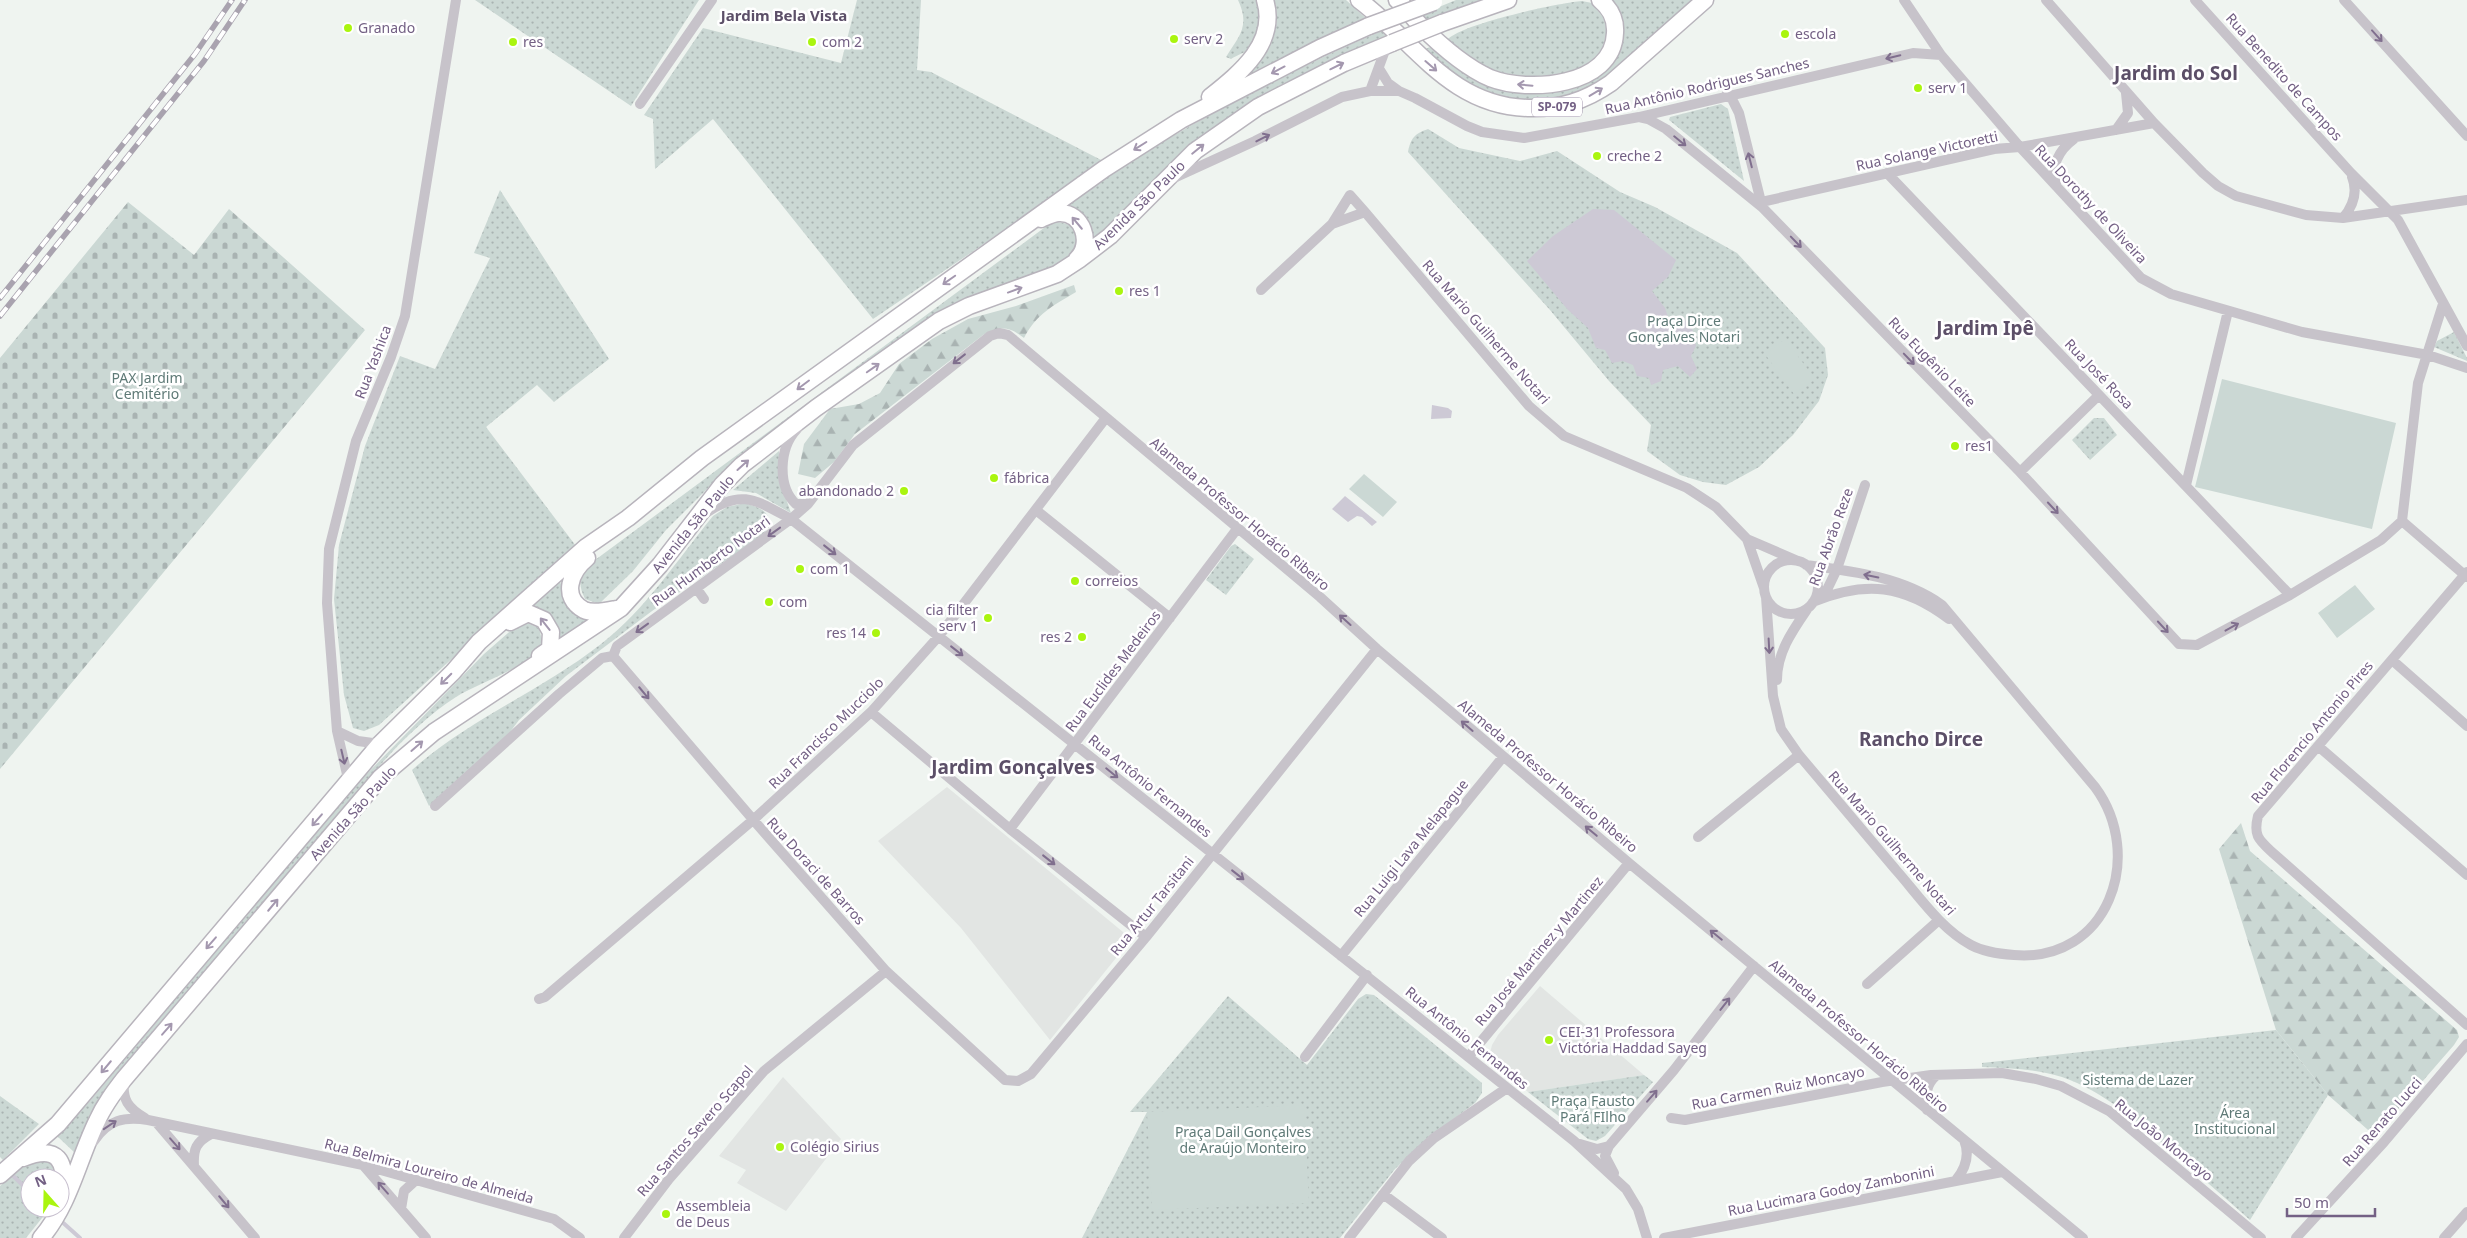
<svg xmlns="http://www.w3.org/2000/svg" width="2467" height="1238" viewBox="0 0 2467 1238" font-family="'Noto Sans',sans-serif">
	<defs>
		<pattern id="green-dots" width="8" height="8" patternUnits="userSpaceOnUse" patternTransform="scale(1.25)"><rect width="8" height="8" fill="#cbd8d4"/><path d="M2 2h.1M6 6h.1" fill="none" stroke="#a9b3b2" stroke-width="1.8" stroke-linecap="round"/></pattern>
		<pattern id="forest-firs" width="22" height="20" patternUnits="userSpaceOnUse" patternTransform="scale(1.25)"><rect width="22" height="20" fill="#cbd8d4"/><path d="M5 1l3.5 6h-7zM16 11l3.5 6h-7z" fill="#a9b3b2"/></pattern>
		<pattern id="cemetery-stones" width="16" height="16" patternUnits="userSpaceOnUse" patternTransform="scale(1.25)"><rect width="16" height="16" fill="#cbd8d4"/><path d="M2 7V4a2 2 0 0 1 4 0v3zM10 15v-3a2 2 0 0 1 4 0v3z" fill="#a9b3b2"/></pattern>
	</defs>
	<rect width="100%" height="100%" fill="#eff4f0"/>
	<path fill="#e2e5e3" d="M947 787 1123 932 1126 939 1124 948 1050 1040 961 928 878 841Z
		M1540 986 1644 1075 1528 1092 1494 1063 1490 1053 1492 1045 1498 1035Z
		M783 1077 841 1139 786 1211 737 1183 746 1170 719 1156Z"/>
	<path fill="url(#green-dots)" d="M475 0H699L631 106Z
		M857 0H921L917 70 931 72 1105 162 873 319 713 119 655 169 653 119 644 115 703 28 841 63Z
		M1238 0H1257C1260 15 1263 34 1252 47 1247 52 1237 55 1231 59L1226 57C1240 35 1250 26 1238 0Z
		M1274 0H1346L1368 20 1238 85C1259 62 1286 35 1274 0Z
		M1456 0H1487L1427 22 1422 14Z
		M1608 0H1694C1630 58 1580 125 1484 93 1469 88 1435 61 1420 51L1433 46 1517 91 1611 64Z
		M1582 1 1592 3 1602 12 1610 31 1601 57 1579 71 1544 81 1496 75 1470 59 1447 40C1460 24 1558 3 1582 1Z
		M1386 29 1395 36 1193 145 1155 179 1090 246C1097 225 1081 208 1061 203 1167 137 1271 78 1386 29Z
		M1721 104 1728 109 1744 181 1669 120 1670 117Z
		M1428 129 1459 148 1520 161 1557 151 1620 192 1655 207 1737 253 1825 348 1828 375 1819 401 1793 435 1759 467 1726 485 1703 482 1680 475 1647 451 1651 425 1609 381 1550 310 1408 152C1411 138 1414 134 1428 129Z
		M500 190 609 359 554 402 537 385 486 427 576 546 379 725 364 731 353 728 344 695 334 599 339 545 365 446 400 356 435 369 490 258 474 253Z
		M1052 222C1075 222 1082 232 1075 253L1040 274 1006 287 726 470 666 530 633 571 599 604 585 599C579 586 578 578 587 566Z
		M2454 332 2467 358V361L2434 347 2437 341Z
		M2094 418H2104L2117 435 2090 460 2072 440Z
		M779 451 782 487 791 513 756 493 733 490Z
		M745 503C759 508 770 510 770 526L762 536 652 611 566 676 519 720 504 740 429 806 412 770C469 719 541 691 601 644 646 609 677 560 713 516L727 507Z
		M1235 544 1254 559 1226 595 1206 580 1231 546Z
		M560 581 568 607 590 620 561 641 556 627 532 605Z
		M527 623 539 628 542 640 539 649C518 672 482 681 456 697 420 720 382 760 357 794L90 1114 75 1153 57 1136 89 1102 354 787 484 654 517 625Z
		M1366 994 1374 995 1482 1083V1093L1475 1103 1423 1142 1395 1169 1340 1238H1082L1147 1112H1130L1228 996 1307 1065 1358 999Z
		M2276 1030 2328 1095 2250 1220C2224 1197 2198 1174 2172 1152 2138 1122 2105 1092 2062 1077 2037 1069 2008 1068 1982 1067V1063Z
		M1644 1075 1653 1082 1605 1136 1596 1141 1588 1139 1528 1092Z
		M0 1096 39 1124 3 1160 0 1157Z
		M41 1158 51 1162 59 1178H30V1208H50L26 1238H0V1186L21 1167Z"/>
	<path fill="url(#forest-firs)" d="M1074 285 1076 292C1053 306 1037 313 1024 338 1009 326 1000 326 983 335L855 434 834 462 815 478 798 474 804 444 830 409 859 404 880 393 899 364 932 339 968 319 1016 306Z
		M2241 823 2250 851 2457 1030 2459 1037 2454 1045 2375 1136 2328 1095 2276 1030 2219 849Z"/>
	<path fill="url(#cemetery-stones)" d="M128 202 194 255 229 209 365 330 0 769V358Z"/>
	<path fill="#cbd8d4" d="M1785 339 1815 379 1794 394 1765 354Z
		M2222 379 2396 423 2372 529 2195 487Z
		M1364 474 1397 502 1383 517 1349 489Z
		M2355 585 2375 609 2337 638 2318 613Z
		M1304 1105 1309 1203 1152 1210 1147 1112Z"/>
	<path fill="#cdc9d5" d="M1593 209 1614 210 1676 260 1668 277 1652 291 1665 308 1668 317H1683L1693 331 1696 346 1691 356 1697 369 1690 377 1678 366 1663 370 1661 381 1651 385 1649 378 1637 376 1633 365 1623 361 1612 363 1605 350 1596 348 1588 328 1568 310 1527 261 1553 236Z
		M1432 405 1448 408 1452 411 1451 418 1431 419Z
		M1345 496 1377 522 1372 526 1362 517 1357 516 1348 522 1332 509Z"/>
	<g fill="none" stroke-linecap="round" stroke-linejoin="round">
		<path stroke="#cdc9d5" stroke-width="4" d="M9 1172 30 1192
			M47 1208 53 1213
			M60 1220 80 1238"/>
		<g stroke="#b8b4bc" stroke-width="19">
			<path id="primary" d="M1359 0C1415 42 1450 106 1528 108 1560 109 1585 101 1611 83L1705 0
				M1397 0C1406 7 1412 17 1420 25 1439 44 1465 67 1490 78 1528 93 1613 87 1615 33 1616 19 1611 9 1600 0
				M1442 23 1508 0
				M1210 97C1240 73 1278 43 1265 0
				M1041 219C1046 217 1053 213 1059 213 1083 212 1093 244 1077 259
				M587 558C571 571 560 597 584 610 593 614 606 611 616 609
				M510 622 528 613 544 620 551 632 550 649 540 656
				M23 1158C59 1144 66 1161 64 1194
				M0 1175 58 1124 380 744 453 672 479 642 586 547 628 518 702 458 1104 169 1181 120 1320 48 1369 26
				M41 1238C70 1204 78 1160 97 1121 104 1105 114 1092 124 1079L381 777 434 732 621 608 660 565 722 485 742 465 816 408 939 321 969 306 1057 274 1080 259 1110 236 1195 151 1258 107 1344 63 1392 43"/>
		</g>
		<path stroke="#c7c3ca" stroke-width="10" d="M1904 0 1941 55 2020 147 2141 278 2171 294 2302 332 2428 355 2467 368
			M2046 0 2154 123 2203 173 2218 186 2236 196 2306 215 2343 218 2467 200
			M2195 0 2351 173 2398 220 2467 346
			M2344 0 2467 136
			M1380 70 1388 83 1399 91 1415 98 1467 126 1482 132 1524 138 1639 117 1913 53 1941 55
			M1370 91 1387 45
			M1726 95 1732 99 1739 113 1762 206
			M640 104 712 0
			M1639 117 1648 119 1666 129 1762 207 2020 472 2179 644 2197 645 2290 595 2381 540 2402 521
			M2116 130 2128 113 2126 93
			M1887 173 2290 595
			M1174 178 1255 141 1342 97 1370 91H1399
			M2057 187C2049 167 2059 150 2074 139
			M1757 203 1994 149 2020 147 2154 123
			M1365 212 1332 224 1350 195 1365 212 1529 406 1564 436 1687 488 1716 507 1747 539 1798 561
			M2343 218C2354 205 2358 192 2352 177
			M1261 290 1332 224
			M2443 304 2418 383 2402 521 2467 577
			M797 429C779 448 777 486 796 504H808
			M2020 472 2099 395
			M2186 485 2228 311
			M1036 510 1170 618
			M706 513C742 488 757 501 791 519 1054 725 1313 934 1574 1141L1626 1189 1638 1209 1647 1238
			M1747 539 1764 588
			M1764 587a27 27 0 1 1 54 0a27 27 0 1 1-54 0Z
			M2467 572 2258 816C2253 836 2259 840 2273 853L2467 1025
			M697 589 704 599
			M1766 597 1773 696 1781 729 1799 755C1831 793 1864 832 1896 870 1919 896 1940 928 1971 945 1984 952 2000 954 2014 955 2108 963 2146 856 2095 787L1942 605C1903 577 1852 571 1806 565
			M1823 598 1837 569 1865 485
			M1813 602C1866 580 1904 585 1949 619
			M613 656 617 646 791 519 808 504 853 445 990 336 999 333 1008 335 1320 597 1377 649 1629 863 2083 1238
			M613 656 756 823 886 971 1005 1080 1018 1081 1031 1074 1146 937 1377 649
			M2392 660 2467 726
			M1777 680C1777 652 1793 630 1808 608
			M871 712 1010 829 1146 937
			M337 731 358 741 380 744
			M2318 746 2467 875
			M349 783 337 731 327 603 329 549 356 441 391 357 405 316 456 0
			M435 806 559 694 602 658 613 656
			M1010 829 1237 529
			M1698 837 1799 755
			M1341 956 1503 757
			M1867 984 1939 920
			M539 999 545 997 753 820 871 712 939 636 1105 419
			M1469 1056 1629 863
			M1305 1057 1367 975
			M124 1080C122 1100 128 1108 145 1118
			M1927 1110C1926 1095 1925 1085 1937 1075
			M1671 1118 1685 1120 1882 1082 1931 1075 2002 1073 2036 1079 2061 1086 2109 1111 2261 1238
			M156 1122 255 1238
			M94 1141C108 1120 124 1116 148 1120L363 1165 554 1219 580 1238
			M1580 1144 1597 1149 1609 1146
			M363 1165 426 1238
			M194 1166C193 1149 196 1142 211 1134
			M1614 1173 1605 1156 1609 1146 1674 1070 1754 966
			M1956 1180C1966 1168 1970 1155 1964 1140
			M1383 1194 1442 1238
			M401 1209 404 1191 416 1180
			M624 1238 669 1179 764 1071 886 971
			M1349 1238 1409 1161 1434 1138 1507 1088
			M1664 1238 2002 1172
			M2296 1238 2384 1142 2467 1044
			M2444 1238 2467 1212"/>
		<use href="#primary" stroke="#fff" stroke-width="16"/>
		<g stroke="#a9a3af" stroke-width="5.5">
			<path id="rail" d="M0 298 195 54 232 0
				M0 316 204 61 245 0"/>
		</g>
		<use href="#rail" stroke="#fff" stroke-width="4" stroke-dasharray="11" stroke-linecap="butt"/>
		<g stroke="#b8b4bc" stroke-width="19" stroke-linecap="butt">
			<path id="primary-bridge" d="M1369 26 1434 2
				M1392 43 1442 23"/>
		</g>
		<use href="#primary-bridge" stroke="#fff" stroke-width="16"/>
	</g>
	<defs><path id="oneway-shaft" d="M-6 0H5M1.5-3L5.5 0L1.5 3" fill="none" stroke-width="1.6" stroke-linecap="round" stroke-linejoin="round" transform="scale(1.25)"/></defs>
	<g stroke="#806f8e">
		<use href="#oneway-shaft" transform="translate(2377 36) rotate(48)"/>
		<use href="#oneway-shaft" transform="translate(1893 57) rotate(167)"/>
		<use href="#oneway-shaft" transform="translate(1263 138) rotate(-27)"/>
		<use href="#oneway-shaft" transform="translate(1680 141) rotate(39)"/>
		<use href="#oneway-shaft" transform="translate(1750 160) rotate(-104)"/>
		<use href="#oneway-shaft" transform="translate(1796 242) rotate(46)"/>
		<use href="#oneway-shaft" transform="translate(959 359) rotate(142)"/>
		<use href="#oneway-shaft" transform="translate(1909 359) rotate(46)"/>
		<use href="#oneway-shaft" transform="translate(2053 508) rotate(47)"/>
		<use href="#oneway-shaft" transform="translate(774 532) rotate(144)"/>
		<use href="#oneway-shaft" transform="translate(830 550) rotate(38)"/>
		<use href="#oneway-shaft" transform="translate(1871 576) rotate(-168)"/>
		<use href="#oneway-shaft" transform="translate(1345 620) rotate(-138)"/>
		<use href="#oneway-shaft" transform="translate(2163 627) rotate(47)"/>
		<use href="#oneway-shaft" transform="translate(2232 627) rotate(-29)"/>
		<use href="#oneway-shaft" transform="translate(642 628) rotate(144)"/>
		<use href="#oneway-shaft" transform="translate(1769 646) rotate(87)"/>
		<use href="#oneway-shaft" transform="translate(957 651) rotate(38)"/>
		<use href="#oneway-shaft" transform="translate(644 693) rotate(50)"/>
		<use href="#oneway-shaft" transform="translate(1467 726) rotate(-139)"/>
		<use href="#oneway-shaft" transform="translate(343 757) rotate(77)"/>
		<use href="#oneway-shaft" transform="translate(1112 773) rotate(39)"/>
		<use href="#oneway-shaft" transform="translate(1591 831) rotate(-140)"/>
		<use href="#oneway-shaft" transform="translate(1049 860) rotate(38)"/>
		<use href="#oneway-shaft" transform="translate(1238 875) rotate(38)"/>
		<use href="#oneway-shaft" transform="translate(1716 935) rotate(-141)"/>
		<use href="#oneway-shaft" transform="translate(1725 1004) rotate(-52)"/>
		<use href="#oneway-shaft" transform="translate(1652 1096) rotate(-49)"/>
		<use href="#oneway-shaft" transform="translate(110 1125) rotate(-34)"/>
		<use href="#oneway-shaft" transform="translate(175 1144) rotate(49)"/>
		<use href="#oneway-shaft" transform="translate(383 1188) rotate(-131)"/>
		<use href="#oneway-shaft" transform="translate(224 1202) rotate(50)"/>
	</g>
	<g stroke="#a498af">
		<use href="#oneway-shaft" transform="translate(1337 66) rotate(-26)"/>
		<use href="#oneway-shaft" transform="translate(1431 66) rotate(41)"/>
		<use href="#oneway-shaft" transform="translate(1278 70) rotate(152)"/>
		<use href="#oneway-shaft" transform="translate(1525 85) rotate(-175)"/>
		<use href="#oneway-shaft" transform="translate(1596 92) rotate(-31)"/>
		<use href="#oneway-shaft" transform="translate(1140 146) rotate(148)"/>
		<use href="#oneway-shaft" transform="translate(1198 149) rotate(-39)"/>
		<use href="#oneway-shaft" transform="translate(1077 223) rotate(-130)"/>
		<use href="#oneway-shaft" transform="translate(949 280) rotate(145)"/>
		<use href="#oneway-shaft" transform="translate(1015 290) rotate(-20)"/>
		<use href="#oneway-shaft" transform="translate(873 368) rotate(-35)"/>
		<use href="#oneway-shaft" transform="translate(803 385) rotate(143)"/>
		<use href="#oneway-shaft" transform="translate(743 465) rotate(-42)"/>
		<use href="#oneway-shaft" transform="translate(545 624) rotate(-128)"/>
		<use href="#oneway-shaft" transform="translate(446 679) rotate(135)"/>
		<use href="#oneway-shaft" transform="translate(417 746) rotate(-41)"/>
		<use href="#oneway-shaft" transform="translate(317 820) rotate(131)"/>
		<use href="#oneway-shaft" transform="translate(273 905) rotate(-50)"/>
		<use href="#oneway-shaft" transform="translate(211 943) rotate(131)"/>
		<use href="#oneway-shaft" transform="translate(167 1029) rotate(-49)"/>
		<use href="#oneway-shaft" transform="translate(106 1067) rotate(130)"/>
	</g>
	<g fill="#aaf50f" stroke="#fff" stroke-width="2">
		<circle cx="348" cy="28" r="5"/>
		<circle cx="1785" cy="34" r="5"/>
		<circle cx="1174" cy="39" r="5"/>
		<circle cx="513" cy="42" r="5"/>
		<circle cx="812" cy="42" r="5"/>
		<circle cx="1918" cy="88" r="5"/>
		<circle cx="1597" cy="156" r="5"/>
		<circle cx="1119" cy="291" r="5"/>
		<circle cx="1955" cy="446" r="5"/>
		<circle cx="994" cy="478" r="5"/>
		<circle cx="904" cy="491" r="5"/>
		<circle cx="800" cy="569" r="5"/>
		<circle cx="1075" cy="581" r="5"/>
		<circle cx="769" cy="602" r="5"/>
		<circle cx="988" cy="618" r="5"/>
		<circle cx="876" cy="633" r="5"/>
		<circle cx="1082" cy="637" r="5"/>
		<circle cx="1549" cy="1040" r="5"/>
		<circle cx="780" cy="1147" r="5"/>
		<circle cx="666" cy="1214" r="5"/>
	</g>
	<g text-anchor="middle" stroke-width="5" stroke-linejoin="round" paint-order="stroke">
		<rect fill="#fff" stroke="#9d90a9" stroke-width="1" x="1532" y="97.5" width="50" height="19" rx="4"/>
		<g font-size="12" font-weight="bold" fill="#736084">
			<text x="1557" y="111">SP-079</text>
		</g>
		<g font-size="14" fill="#736084" stroke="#fff" text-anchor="start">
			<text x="358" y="33">Granado</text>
			<text x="1795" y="39">escola</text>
			<text x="1184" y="44">serv 2</text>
			<text x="523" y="47">res</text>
			<text x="822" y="47">com 2</text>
			<text x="1928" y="93">serv 1</text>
			<text x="1607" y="161">creche 2</text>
			<text x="1129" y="296">res 1</text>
			<text x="1965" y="451">res1</text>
			<text x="1004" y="483">fábrica</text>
			<text x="894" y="496" text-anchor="end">abandonado 2</text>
			<text x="810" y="574">com 1</text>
			<text x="1085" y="586">correios</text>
			<text x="779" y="607">com</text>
			<text x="978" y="615" text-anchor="end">cia filter<tspan x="978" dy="16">serv 1</tspan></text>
			<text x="866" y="638" text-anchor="end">res 14</text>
			<text x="1072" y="642" text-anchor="end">res 2</text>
			<text x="1559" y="1037">CEI-31 Professora<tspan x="1559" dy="16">Victória Haddad Sayeg</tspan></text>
			<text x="790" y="1152">Colégio Sirius</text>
			<text x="676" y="1211">Assembleia<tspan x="676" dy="16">de Deus</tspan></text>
		</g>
		<g font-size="14" fill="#736084" stroke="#fff">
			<text transform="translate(2284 77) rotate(48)" y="5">Rua Benedito de Campos</text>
			<text transform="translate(1707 86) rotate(-13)" y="5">Rua Antônio Rodrigues Sanches</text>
			<text transform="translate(1927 151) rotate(-12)" y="5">Rua Solange Victoretti</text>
			<text transform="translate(2091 204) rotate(47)" y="5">Rua Dorothy de Oliveira</text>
			<text transform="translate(1139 205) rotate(-44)" y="5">Avenida São Paulo</text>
			<text transform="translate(1486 332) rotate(49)" y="5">Rua Mario Guilherme Notari</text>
			<text transform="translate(373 362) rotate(-69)" y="5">Rua Yashica</text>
			<text transform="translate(1932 362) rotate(46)" y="5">Rua Eugênio Leite</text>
			<text transform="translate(2099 374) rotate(46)" y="5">Rua José Rosa</text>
			<text transform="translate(1240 514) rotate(40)" y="5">Alameda Professor Horácio Ribeiro</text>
			<text transform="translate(693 524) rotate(-51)" y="5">Avenida São Paulo</text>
			<text transform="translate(1831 537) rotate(-70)" y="5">Rua Abrão Reze</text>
			<text transform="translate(711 561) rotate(-36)" y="5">Rua Humberto Notari</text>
			<text transform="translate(1113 671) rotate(-53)" y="5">Rua Euclides Medeiros</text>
			<text transform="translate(2312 732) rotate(-50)" y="5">Rua Florencio Antonio Pires</text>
			<text transform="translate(826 733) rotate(-44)" y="5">Rua Francisco Mucciolo</text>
			<text transform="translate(1548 776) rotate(40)" y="5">Alameda Professor Horácio Ribeiro</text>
			<text transform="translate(1150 786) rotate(39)" y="5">Rua Antônio Fernandes</text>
			<text transform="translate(353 813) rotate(-48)" y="5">Avenida São Paulo</text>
			<text transform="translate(1892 843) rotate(49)" y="5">Rua Mario Guilherme Notari</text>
			<text transform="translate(1411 848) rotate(-51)" y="5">Rua Luigi Lava Melapague</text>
			<text transform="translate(816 871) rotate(48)" y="5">Rua Doraci de Barros</text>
			<text transform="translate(1152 906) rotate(-51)" y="5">Rua Artur Tarsitani</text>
			<text transform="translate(1539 951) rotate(-50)" y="5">Rua José Martinez y Martinez</text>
			<text transform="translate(1859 1036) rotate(40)" y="5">Alameda Professor Horácio Ribeiro</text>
			<text transform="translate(1467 1038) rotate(39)" y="5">Rua Antônio Fernandes</text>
			<text transform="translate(1778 1088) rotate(-11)" y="5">Rua Carmen Ruiz Moncayo</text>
			<text transform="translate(2382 1122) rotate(-49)" y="5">Rua Renato Lucci</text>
			<text transform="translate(695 1131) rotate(-49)" y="5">Rua Santos Severo Scapol</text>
			<text transform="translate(2164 1140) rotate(39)" y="5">Rua João Moncayo</text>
			<text transform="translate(429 1171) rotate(15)" y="5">Rua Belmira Loureiro de Almeida</text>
			<text transform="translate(1831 1191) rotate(-11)" y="5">Rua Lucimara Godoy Zambonini</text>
		</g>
		<g font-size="14" fill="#5f7a77" stroke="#fff">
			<text x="1684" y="326">Praça Dirce<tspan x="1684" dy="16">Gonçalves Notari</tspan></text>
			<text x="147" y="383">PAX Jardim<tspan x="147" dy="16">Cemitério</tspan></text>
			<text x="2138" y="1085">Sistema de Lazer</text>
			<text x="1593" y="1106">Praça Fausto<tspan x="1593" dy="16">Pará FIlho</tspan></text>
			<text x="2235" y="1118">Área<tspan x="2235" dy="16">Institucional</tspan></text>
			<text x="1243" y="1137">Praça Dail Gonçalves<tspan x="1243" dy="16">de Araújo Monteiro</tspan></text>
		</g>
		<g font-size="15" font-weight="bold" fill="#5c4f68" stroke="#fff">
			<text x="784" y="21">Jardim Bela Vista</text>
		</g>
		<g font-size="19" font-weight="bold" fill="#5c4f68" stroke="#fff">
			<text x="2176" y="80">Jardim do Sol</text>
			<text x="1985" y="335">Jardim Ipê</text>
			<text x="1921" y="746">Rancho Dirce</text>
			<text x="1013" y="774">Jardim Gonçalves</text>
		</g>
	</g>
	<g transform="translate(45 1193) rotate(340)"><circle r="24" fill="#ffffff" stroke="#c7bfce"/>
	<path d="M0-4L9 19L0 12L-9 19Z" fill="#aaf50f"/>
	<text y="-8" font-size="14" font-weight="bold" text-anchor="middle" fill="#736084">N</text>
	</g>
	<path d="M2287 1208v8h88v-8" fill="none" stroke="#736084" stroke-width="2.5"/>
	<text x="2294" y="1208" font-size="15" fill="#736084" stroke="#ffffff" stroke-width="4" paint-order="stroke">50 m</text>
</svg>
